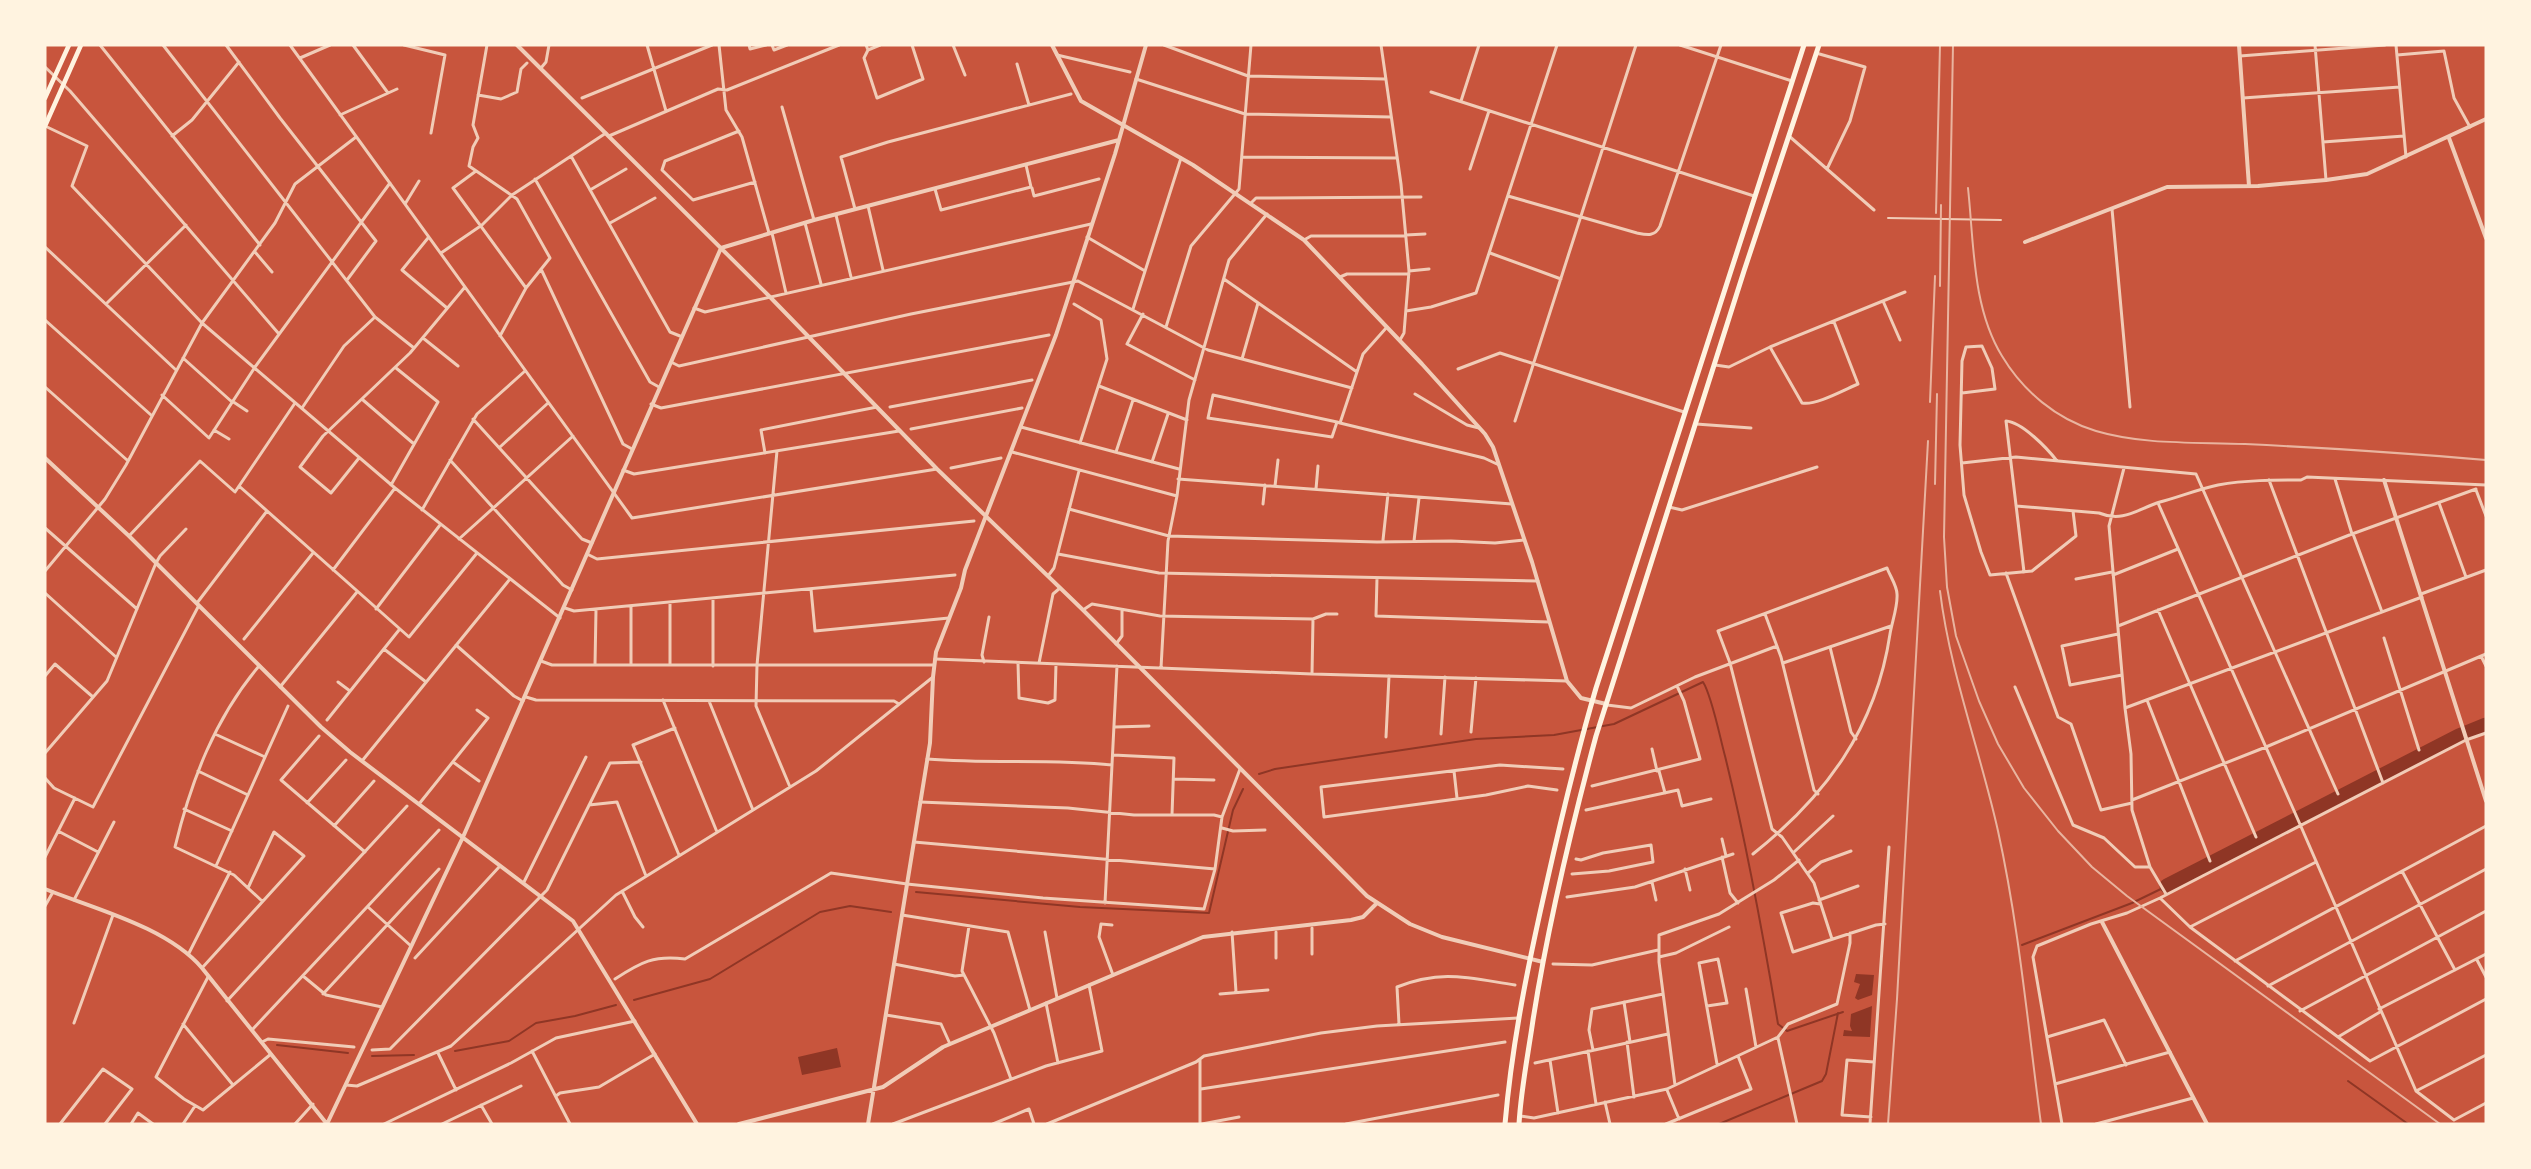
<svg xmlns="http://www.w3.org/2000/svg" width="2531" height="1169" viewBox="0 0 2531 1169" font-family="Signika,sans-serif">
	<rect width="100%" height="100%" fill="#c8553d"/>
	<path fill="#8f3625" d="M1856 974 1874 975 1872 995 1858 1000 1855 998 1860 984 1854 982Z
		M1872 1006 1870 1037 1843 1036 1844 1030 1852 1031 1850 1026 1851 1014Z
		M837 1048 841 1067 802 1075 798 1057Z"/>
	<g fill="none" stroke-linecap="round" stroke-linejoin="round">
		<path stroke="#8f3625" stroke-width="2" d="M1259 774 1275 769 1476 739 1554 735 1614 724 1703 682C1712 696 1720 738 1725 756 1747 845 1763 934 1778 1024L1787 1031 1843 1012
			M916 892 1080 907 1209 913 1233 810 1243 789
			M2022 945 2132 903 2167 886
			M634 1000 710 979 820 912 850 906 891 912
			M277 1045 348 1053
			M455 1051 509 1041 536 1023 575 1016 616 1005
			M372 1056 414 1055
			M2348 1081 2408 1124
			M1719 1124 1822 1081 1826 1074 1838 1013"/>
		<path stroke="#8f3625" stroke-width="15" d="M2167 886 2459 736 2486 725"/>
		<path stroke="#f1ccb7" stroke-width="2" d="M1888 218 2001 220"/>
		<path stroke="#f1ccb7" stroke-width="3" d="M100 45 260 245
			M163 45 375 317 414 348
			M226 45 280 118 376 241 347 280
			M290 45 632 518 937 469
			M353 45 388 93
			M404 45 445 55 431 133
			M487 45 473 125 478 138 473 147 469 166 517 199 550 258 526 288 500 336
			M647 45 666 111
			M719 45 726 110 742 137 769 233
			M749 45 750 49 766 45
			M772 45 774 50 787 45
			M866 45 868 50 880 45
			M953 45 965 75
			M1164 45 1248 76 1385 79
			M1381 45 1401 184 1409 271 1404 333 1400 340
			M1680 45 1792 81
			M2315 45 2326 180
			M2396 45 2406 157
			M868 50 864 58 877 98 923 79 912 45
			M1816 53 1865 67 1850 121 1827 169
			M1057 55 1130 72
			M2397 55 2444 51 2454 98 2470 127
			M2240 56 2385 45
			M300 58 330 45
			M1017 64 1029 105
			M45 67 70 91 279 334
			M541 68 546 62 549 45
			M1136 79 1245 114 1391 117
			M1431 92 1754 196
			M478 95 501 99 517 92 521 69 527 63
			M582 98 712 45
			M2243 98 2400 87
			M1461 101 1479 45
			M782 107 814 220
			M340 115 397 89
			M45 126 87 146 72 186 202 323 395 488 560 618
			M739 131 665 161 662 170 693 200 755 182
			M172 136 192 120 239 62
			M609 136 718 89 727 90 839 45
			M1789 136 1874 210
			M2323 142 2404 136
			M571 156 670 332 680 336
			M1242 157 1397 158
			M1470 169 1489 111
			M476 171 453 188 526 288
			M535 179 650 382 659 387
			M1032 188 1034 196 1099 179
			M935 189 941 210 1031 187 1026 165
			M590 190 626 169
			M1508 196 1637 233C1647 235 1655 237 1660 226L1721 45
			M1251 203 1256 198 1421 197
			M405 204 419 181
			M868 206 883 270
			M855 209 841 157 888 142 1071 94
			M2112 209 2130 407
			M836 215 851 277
			M610 223 655 198
			M805 223 821 284
			M772 233 786 293
			M1406 235 1425 234
			M1087 237 1145 271
			M428 238 402 270 447 308
			M1304 240 1311 236H1406
			M45 247 176 370
			M255 252 272 272
			M441 253 482 225 512 195 606 133
			M1490 253 1561 279
			M541 269 623 444 632 449
			M1409 271 1429 269
			M1340 277 1347 274H1409
			M1224 279 1357 372
			M1883 301 1900 340
			M106 304 186 225
			M1074 304 1101 320 1107 359 1080 443
			M694 308 705 312 1091 224
			M1133 309 1181 158
			M1406 311 1431 307 1476 293 1557 45
			M1143 314 1127 344 1195 380
			M45 320 151 415
			M1166 327 1191 246 1239 189 1251 45
			M423 338 458 366
			M1770 347 1802 403C1815 406 1844 390 1858 384L1834 322
			M183 358 232 402
			M1242 359 1258 303
			M671 362 679 366 911 314 1078 281 1208 350 1352 388
			M1715 365 1729 367 1770 347 1905 292
			M1458 369 1500 353 1684 412
			M1099 386 1187 420
			M45 387 127 460
			M1962 393 1995 389 1992 368 1982 346 1966 347 1962 361 1960 445 1964 495 1981 552 1990 575 2032 571 2076 536 2073 511
			M1415 394 1467 425 1479 428
			M162 395 209 438 255 367 390 183
			M363 400 414 444
			M232 401 247 411
			M651 404 661 408 1049 335
			M890 407 1032 380
			M302 408 344 346 375 317
			M473 419 582 539 592 543
			M1515 421 1636 45
			M1337 422 1332 437 1208 418 1213 395 1337 422 1340 423 1484 458 1499 465
			M1340 423 1363 354 1387 327
			M1696 424 1751 428
			M1021 427 1179 469
			M911 429 1022 408
			M214 430 229 439
			M500 447 548 403
			M777 451 757 665 756 706 790 787
			M1012 452 1177 496
			M1116 452 1133 400
			M765 453 761 430 877 407
			M359 458 331 493 300 467 323 436 410 353 465 287
			M450 460 563 585 572 590
			M1152 462 1168 414
			M1962 463 2016 457 2196 474 2338 794
			M951 468 1001 458
			M2124 468 2109 526 2125 708 2131 754 2132 810 2150 867 2166 894
			M623 470 634 474 899 431
			M1178 479 1512 504
			M2335 479 2352 534
			M2269 480 2383 783
			M391 485 438 402 396 368
			M239 486 409 637 477 553
			M1275 486 1278 460
			M1316 489 1318 466
			M2476 490 2486 516
			M2158 503 2299 822 2416 1091 2454 1120 2486 1103
			M2439 503 2466 577
			M1263 504 1265 485
			M2016 506 2099 513C2123 523 2138 509 2160 502 2179 497 2199 489 2218 485 2246 480 2273 480 2301 480L2307 477 2486 485
			M1669 507 1682 510 1817 467
			M1069 509 1169 536 1377 542 1451 541 1495 543 1524 540
			M422 510 477 414 525 371
			M45 528 137 609
			M2353 534 2382 612
			M129 536 200 461 235 492 295 403
			M459 539 573 436
			M1383 540 1388 494
			M1414 541 1419 498
			M587 554 597 559 974 521
			M1058 554 1159 573 1538 581
			M333 570 395 488
			M45 571 105 499 126 465 202 323 275 223 295 184 356 137
			M2024 572 2006 421C2022 422 2047 448 2057 461
			M2006 573 2058 717 2071 724 2101 810 2132 803
			M2113 575 2178 549
			M1048 576 1054 568 1079 471
			M1377 578 1376 616 1549 622
			M2076 579 2112 572
			M811 589 815 631 949 618
			M45 593 116 657
			M2421 594 2486 570
			M197 603 267 511
			M565 608 574 611 955 575
			M376 609 440 525
			M1083 610 1092 604 1160 616 1313 619 1326 614H1337
			M2158 610 2256 837
			M1765 614 1781 657 1814 790 1818 794
			M2118 626 2352 534 2476 489
			M2118 634 2062 646 2070 685 2122 675
			M2384 638 2419 750
			M244 639 313 553
			M1116 644 1122 636V610
			M456 645 514 696 523 701
			M1830 647 1851 732 1856 739
			M384 649 426 682
			M2481 656 2486 666
			M935 659 1312 674 1567 681
			M541 661 552 665H934
			M984 662 982 655 989 617
			M1018 663 1019 698 1048 703 1055 700 1056 664
			M1039 663 1053 594 1060 588
			M1783 663 1891 626
			M595 665 596 610
			M631 665V607
			M670 665V602
			M259 666C215 718 191 781 175 847L234 875 262 901
			M713 666V598
			M1161 668 1168 541 1177 496 1189 400 1229 260 1267 214
			M1312 674 1313 619
			M45 676 55 664 93 697
			M338 682 350 691
			M280 687 357 592
			M2015 687 2073 825 2104 838 2135 867H2150
			M526 697 536 700 894 701 899 704
			M663 700 717 832
			M2147 700 2210 861
			M709 701 753 810
			M1607 705 1631 708 1695 677 1777 646
			M2125 708 2422 597
			M327 720 399 630
			M1115 727 1149 726
			M675 728 633 745 679 855
			M1471 732 1476 678
			M215 734 265 757
			M1441 734 1445 677
			M319 736 281 780 365 852
			M1386 737 1389 676
			M1652 749 1657 771
			M45 753 107 681 156 563 160 556 186 529
			M1113 755 1174 758 1172 815
			M927 759C989 764 1051 759 1112 765
			M362 761 510 579
			M453 762 479 781
			M198 771 248 795
			M1454 771 1457 798
			M1659 771 1665 793
			M45 778 54 788 93 807 198 607
			M1174 779 1214 780
			M1592 786 1700 759 1684 701 1677 686
			M1557 790 1528 786 1486 795 1324 817 1321 787 1500 765 1563 769
			M2132 800 2266 747 2486 654
			M920 802 1068 808 1134 815H1214L1222 817
			M307 803 346 760
			M419 804 488 718 477 710
			M589 805 617 802 646 876
			M184 809 232 831
			M1586 810 1678 790 1682 806 1711 799
			M334 826 374 781
			M1222 828 1233 831 1265 830
			M58 831 98 852
			M1722 839 1726 856
			M914 842 1215 869
			M1794 852 1833 816
			M1753 854C1826 796 1876 728 1890 634 1892 622 1898 606 1897 594 1897 586 1890 576 1887 568L1718 631 1730 663 1772 829 1782 837 1814 883 1832 939
			M45 857 75 798
			M1722 857 1730 893 1738 903
			M216 866 288 706
			M1685 869 1690 890
			M2402 871 2455 970
			M1808 873 1821 862 1851 851
			M1572 874 1609 871 1653 862 1651 845 1603 853 1581 860 1576 859
			M524 882 586 757
			M1652 882 1656 900
			M622 891 635 917 643 927
			M1567 897 1635 887 1733 854
			M2160 898 2190 927 2338 1037 2380 1012
			M74 900 114 822
			M1819 900 1858 886
			M1105 903 1117 666
			M1820 904 1813 903 1781 913 1793 952 1876 925 1885 924
			M45 906 53 892
			M368 907 411 946
			M902 915 1008 932 1030 1010
			M1112 925 1101 924 1099 937 1113 975
			M969 926 962 971 994 1033 1011 1079
			M2190 927 2316 862
			M1045 932 1057 998
			M1232 932 1236 992
			M1276 932V958
			M189 953 230 872
			M1312 954V928
			M1659 957 1676 953 1729 927
			M415 958 500 866
			M2477 960 2486 977
			M2235 961 2486 826
			M894 964 955 976 964 975
			M1553 964 1592 965 1658 950
			M202 968 304 856 274 832 248 888
			M303 976 326 995 382 1007
			M208 977 156 1077 184 1099 203 1110 271 1054
			M615 979C641 962 654 955 685 959L831 873 907 884 1043 898 1204 909 1215 869 1222 817 1240 769
			M2268 986 2486 869
			M1746 989 1756 1047
			M323 994 439 869
			M1220 994 1268 990
			M227 1001 407 806
			M1624 1002 1630 1042
			M1046 1003 1058 1063
			M1707 1006 1727 1003 1718 959 1699 963 1717 1064
			M2379 1009 2486 954
			M2300 1011 2486 911
			M886 1015 941 1024 950 1044
			M74 1023 113 915
			M183 1024 233 1085
			M1399 1024 1397 987C1442 969 1469 978 1515 985
			M252 1030 439 830
			M2047 1037 2104 1020 2126 1065
			M2338 1037 2370 1061 2486 999
			M1778 1038 1797 1124
			M262 1042 268 1039 354 1047
			M1627 1042 1634 1097
			M372 1050 390 1049 547 890 610 763 641 762
			M1593 1050 1589 1030 1592 1009 1663 994
			M532 1051 570 1124
			M1588 1051 1596 1104
			M438 1053 456 1090
			M1200 1059V1124
			M1550 1060 1558 1113
			M1535 1063 1668 1034
			M2055 1084 2170 1052
			M346 1085 357 1086 451 1046 616 895 816 771 933 677
			M1675 1085 1659 962V935L1719 914 1774 880 1799 860
			M1201 1089 1505 1042
			M1667 1090 1679 1119
			M2416 1091 2486 1055
			M556 1096 560 1093 599 1087 655 1054
			M1605 1102 1610 1124
			M481 1105 492 1124
			M1520 1116 1534 1118 1667 1089 1778 1037 1788 1024 1837 1004 1850 943V933
			M1871 1117 1842 1115 1847 1060 1874 1062
			M60 1124 103 1069 132 1089 105 1124
			M131 1124 138 1113 153 1124
			M183 1124 195 1106
			M295 1124 313 1104
			M384 1124 511 1063 556 1038 635 1021
			M442 1124 521 1086
			M893 1124 1046 1066 1102 1051 1089 985
			M993 1124 1029 1109 1034 1124
			M1047 1124 1196 1062 1204 1056 1321 1033 1377 1026 1518 1018
			M1202 1124 1239 1117
			M1346 1124 1498 1095
			M1666 1124 1751 1089 1738 1056
			M1870 1124 1889 847
			M2062 1124 2033 957 2037 946 2091 924 2127 913 2160 898 2466 740 2486 733
			M2096 1124 2193 1098"/>
		<path stroke="#f1ccb7" stroke-width="4" d="M517 45 770 297 937 469 1083 610 1367 896 1410 924 1442 937 1543 962
			M1052 45 1081 101 1193 165 1304 240 1422 364 1485 434 1493 447 1532 562 1567 681 1581 698 1606 704
			M2239 45 2249 186
			M2449 138 2486 238
			M2025 242 2167 187 2258 186 2326 180 2367 174 2486 119
			M45 458 129 536 321 727 350 752 573 921 697 1124
			M2384 480 2486 801
			M45 889C95 909 167 927 202 968L327 1124
			M2102 922 2207 1124
			M327 1124 463 837 721 248 814 220 1119 140
			M739 1124 883 1087 943 1047 1203 937 1351 920 1363 917 1377 903
			M868 1124 930 743 933 677 936 652 961 588 965 570 1056 335 1115 154 1146 45"/>
		<path stroke="#fff3e0" stroke-width="4.5" d="M45 98 69 45
			M45 126 81 45"/>
		<path stroke="#fff3e0" stroke-width="5" d="M1505 1124C1512 1043 1528 965 1546 886 1561 819 1577 753 1596 688L1804 45
			M1519 1124C1521 1089 1528 1055 1533 1020 1548 924 1571 829 1596 736L1744 271 1819 45"/>
		<path stroke="#e9b49f" stroke-width="2" d="M1953 45 1944 537 1947 587 1956 636 1979 701 1998 744 2024 788 2058 831 2092 867 2127 896 2440 1124
			M1968 188C1974 243 1972 307 2002 356 2023 391 2056 419 2096 431 2143 445 2196 442 2245 444 2326 448 2406 453 2486 460
			M1936 213 1940 45
			M1940 286 1941 205
			M1930 402 1935 276
			M1935 484 1937 394
			M1940 591C1950 673 1980 750 1998 831 2019 926 2028 1027 2041 1124
			M1888 1124 1897 999 1928 441"/>
	</g>
	<rect width="2531" height="1169" fill="none" stroke="#fff3e0" stroke-width="93"/>
</svg>
